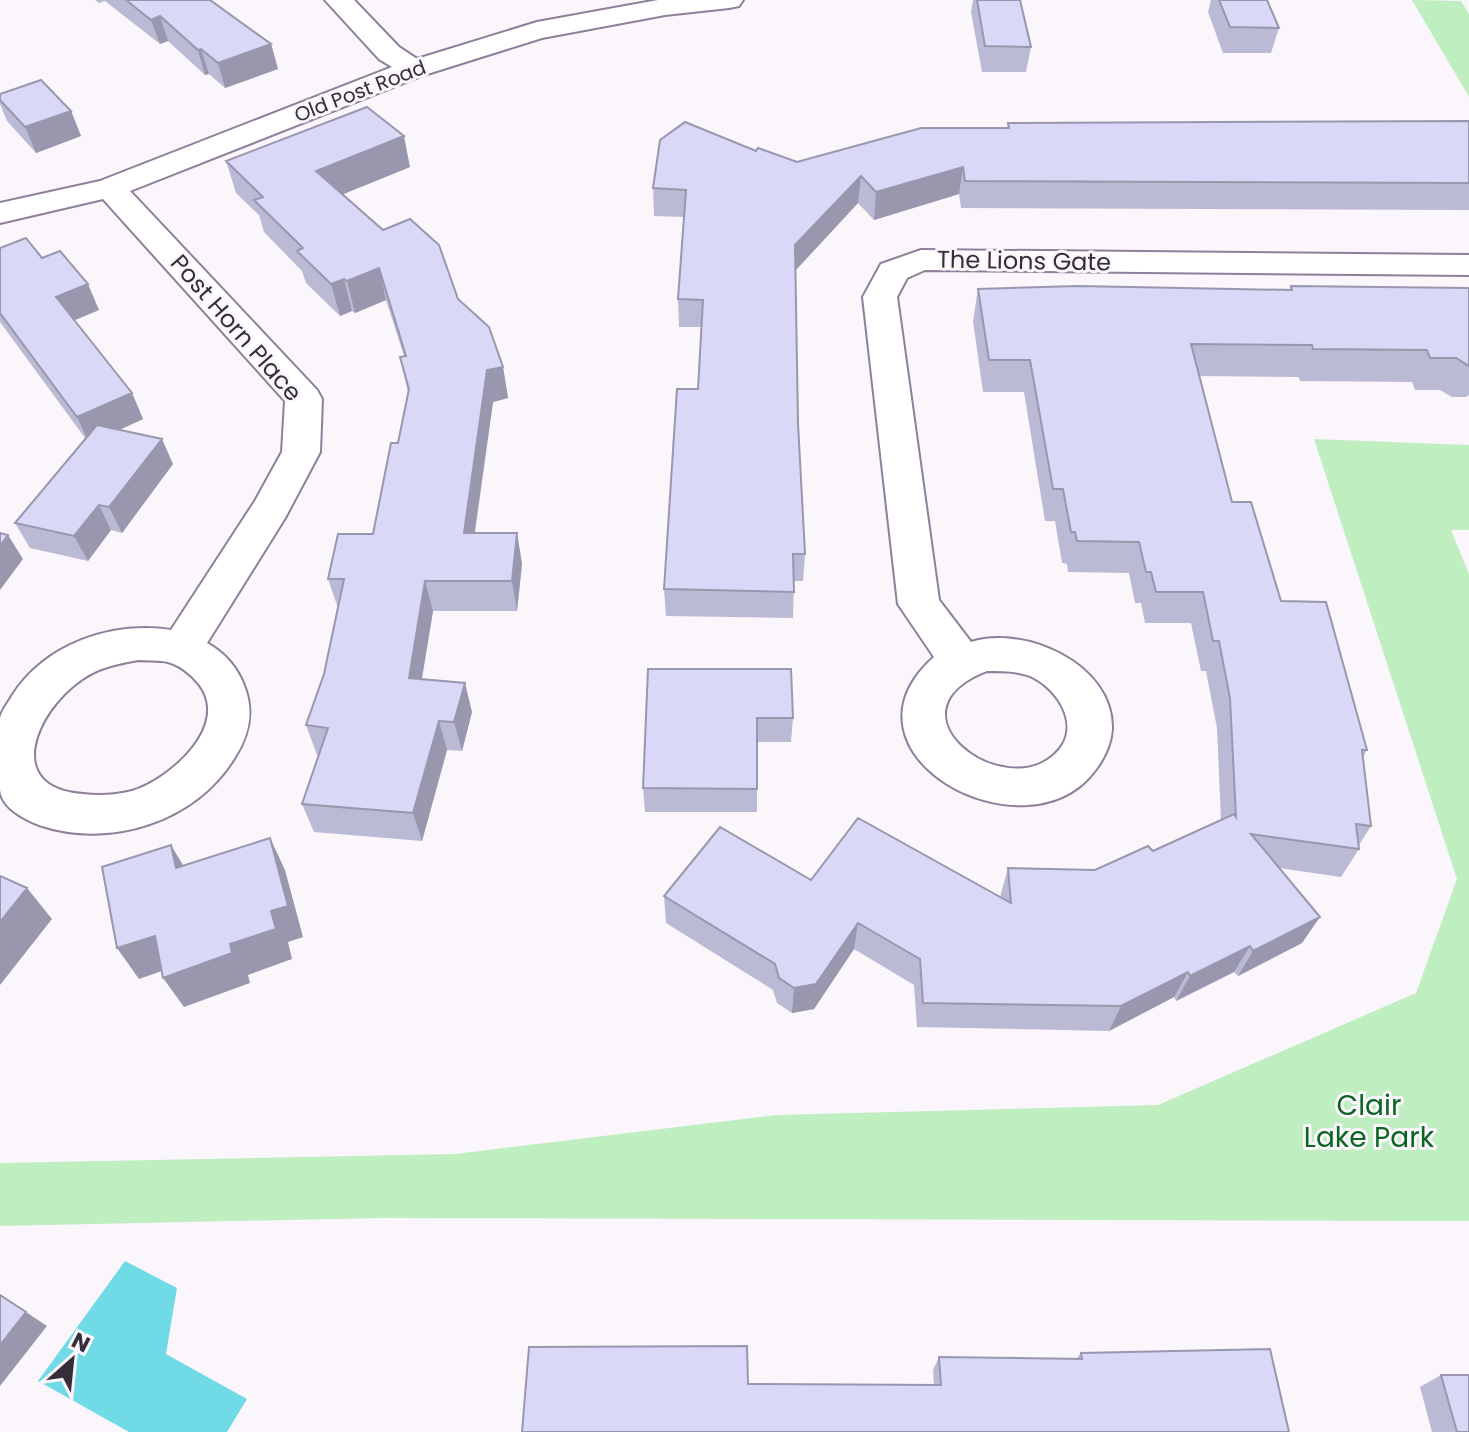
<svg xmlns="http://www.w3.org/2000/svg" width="1469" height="1432" viewBox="0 0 1469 1432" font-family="Poppins,sans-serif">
	<rect width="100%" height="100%" fill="#faf6fc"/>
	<path fill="#bfeec1" d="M1412 0 1461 1 1469 14V97Z
		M1314 439 1469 445V530H1451L1469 574V1221L381 1218 0 1226V1163L455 1154 777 1115 1158 1105 1416 993 1457 879Z"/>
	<path fill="#70dbe6" d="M125 1261 177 1288 166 1354 247 1399 227 1432H129L38 1381Z"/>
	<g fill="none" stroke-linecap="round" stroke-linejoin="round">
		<g stroke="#8e7f9a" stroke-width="4">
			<path id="street" d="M325 0H354L399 47 417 59 537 22 658 0H743L739 6 729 8 665 15 542 38 424 75 130 191 317 390 322 399 320 452 285 518 207 643C225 653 238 668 245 688 254 713 249 735 235 757 196 822 110 849 39 825 24 819 2 808 0 790 0 774 0 733 0 718 2 710 8 703 12 696 45 644 111 621 171 630L255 501 282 452 285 401 103 199 0 223V203L100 181 392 67 379 59ZM138 660C148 661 159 660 168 662 179 665 191 674 198 683 233 725 169 780 132 791 116 795 99 796 83 794 2 788 36 711 81 680 99 667 117 664 138 660Z
				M921 250 1469 255V275L925 270 907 278 897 297 939 600 971 642C1024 625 1114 664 1112 729 1111 745 1103 761 1093 773 1024 860 826 754 934 657L898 604 863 297 881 264ZM987 671C1001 671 1017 671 1030 676 1059 689 1083 728 1055 754 1003 804 881 712 987 671Z"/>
		</g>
		<use href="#street" fill="#fff" fill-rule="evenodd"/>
	</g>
	<path fill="#bbbad4" d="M95 0H210L271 44 278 69 225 88 209 74 205 75 168 41 160 44 105 1 99 3Z
		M973 0H1020L1031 47 1026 72H982L971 12Z
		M1211 0H1267L1279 28 1271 53H1223L1208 12Z
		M0 94 71 111 81 136 36 153 7 121 0 104Z
		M1469 121V210L961 208 959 194 874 220 858 203 795 271 798 423 805 554 803 581H794L793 618 666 616 664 589 698 389 702 327H679L678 299 684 217 654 216 653 188 756 151 797 162 1008 128V123Z
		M226 161 410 167 343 194 458 299 503 367 508 398 493 402 475 533H517L522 564 517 611H433L422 679 472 712 462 751 447 750 422 841 314 832 302 804 319 755H317L306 725 324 674 338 608 328 579 373 534 398 443 408 393 400 357 404 356 386 300 355 313 352 311 340 316 306 283 302 271 264 232 259 215 236 193Z
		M0 248 42 258 99 310 74 320 132 393 143 419 120 430 173 464 122 533 111 530 88 561 30 548 15 523 85 438 0 322Z
		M1291 286 1469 288V395L1466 397H1452L1440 390H1415L1412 382 1300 381 1299 377 1199 376 1232 502 1281 601 1367 750 1363 757 1371 826 1359 845V849L1341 877 1279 868 1302 943 1238 976 1234 972 1176 1001 1174 997 1109 1031 917 1027 914 985 854 949 814 1009 792 1013 777 1003 773 990 666 923 664 896 811 880 1000 897 1008 868 1095 870 1153 851 1221 820 1217 728 1206 671H1201L1191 623H1145L1141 603H1135L1129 573 1068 572 1067 564 1062 563 1055 521H1045L1024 392H983L973 321 978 289 1289 290Z
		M648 669 793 718 791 742H757V812H645L643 788Z
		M1081 1353 1289 1432 748 1384 934 1385 933 1370 939 1357 1076 1359Z
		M1441 1375 1469 1432H1432L1420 1387Z"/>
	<path fill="#9997ad" d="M160 16 168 41 160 44 151 20Z
		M271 44 278 69 225 88 218 63Z
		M201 49 209 74 205 75 198 50Z
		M71 111 81 136 36 153 25 127Z
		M404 136 410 167 324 202 316 171Z
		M963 167 959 194 874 220 876 192Z
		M861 176 858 203 794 272 795 245Z
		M379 268 386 300 355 313 347 281Z
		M344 279 352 311 340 316 331 284Z
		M88 284 99 310 68 323 56 297Z
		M503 367 508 398 493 402 470 564 464 533 487 370Z
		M132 393 143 419 89 443 77 417Z
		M162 439 173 464 122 533 109 507Z
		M99 505 111 530 88 561 74 536Z
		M517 533 522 564 517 611 512 581Z
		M8 535 23 559 0 590V546Z
		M425 581 433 611 417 707 409 678Z
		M465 683 472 712 462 751 454 722Z
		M439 721 447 750 422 841 413 813Z
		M270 838 285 870 303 937 288 942 292 959 248 975 250 983 184 1007 163 978 230 944Z
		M171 845 190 877 176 868Z
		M27 888 52 919 0 985V922Z
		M1320 917 1302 943 1238 976 1253 951Z
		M858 923 854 949 814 1009 792 1013 794 988Z
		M155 936 176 966 139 979 117 948Z
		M1250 946 1234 972 1176 1001 1190 976Z
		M1188 972 1174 997 1109 1031 1121 1006Z
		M26 1312 47 1326 0 1386V1345Z"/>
	<path fill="#dad8f7" stroke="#9997ad" stroke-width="2" d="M126 0H210L271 44 218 63 201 49 198 50 160 16 151 20Z
		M977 0H1020L1031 47 985 46Z
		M1219 0H1267L1279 28 1230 27Z
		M41 80 71 111 25 127 0 100V94Z
		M367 107 404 136 316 171 383 230 410 219 439 245 458 299 489 327 503 367 487 370 464 533H517L512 581H425L409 678 465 683 454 722 439 721 413 813 302 804 328 728 306 725 324 674 344 579H328L338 534H373L391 443H398L409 389 400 357 406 356 379 268 347 281 344 279 331 284 297 251 303 248 254 200 263 197 226 161Z
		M1469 121V183L965 181 963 167 876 192 861 176 795 245 798 423 805 554H793L794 592 664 589 677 389H698L703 300 678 299 686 190 653 188 660 140 685 122 756 151 758 148 797 162 921 128H1009L1008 123Z
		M26 238 42 258 60 251 88 284 56 297 132 393 77 417 0 313V248Z
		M1078 286 1292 290 1291 286 1469 288V366L1456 358H1430L1427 350 1313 349 1312 345 1191 344 1232 502H1251L1281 601 1326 602 1367 750H1362L1371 826 1356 824 1359 849 1251 834 1320 917 1253 951 1250 946 1190 976 1188 972 1121 1006 923 1003 920 959 858 923 816 984 794 988 779 978 775 964 664 896 720 827 811 880 858 818 1011 903 1008 868 1095 870 1148 846 1153 851 1234 814 1236 817 1230 698 1219 641H1213L1203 592H1156L1151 572H1146L1139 542 1077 541 1075 532H1071L1063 489H1053L1030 360H989L978 289Z
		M97 425 162 439 109 507 99 505 74 536 15 523Z
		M0 533 8 535 0 546Z
		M648 669H791L793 718H757V789L643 788Z
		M270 838 288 906 271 911 276 929 230 944 232 953 163 978 155 936 117 948 102 867 171 845 176 868Z
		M0 876 27 888 0 922Z
		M0 1295 26 1312 0 1345Z
		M747 1346 748 1384 941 1385 939 1357 1082 1359 1081 1353 1270 1349 1289 1432H522L529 1347Z
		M1441 1375H1469V1432H1457Z"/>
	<g text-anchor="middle" stroke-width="6" stroke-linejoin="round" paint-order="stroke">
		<g font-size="20" fill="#342e39" stroke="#faf6fc">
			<text transform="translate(360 91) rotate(-21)" y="7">Old Post Road</text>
		</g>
		<g font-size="24" fill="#342e39" stroke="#faf6fc">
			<text transform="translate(1024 261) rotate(1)" y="8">The Lions Gate</text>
			<text transform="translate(236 328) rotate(49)" y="8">Post Horn Place</text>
		</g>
		<g font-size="28" fill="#0a6520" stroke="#faf6fc">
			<text x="1369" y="1115">Clair<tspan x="1369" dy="32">Lake Park</tspan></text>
		</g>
	</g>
	<g transform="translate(72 1360) rotate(27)" stroke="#faf6fc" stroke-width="6" paint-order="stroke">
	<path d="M0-6L14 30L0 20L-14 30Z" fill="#342e39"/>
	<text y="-12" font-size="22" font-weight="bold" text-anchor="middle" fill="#342e39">N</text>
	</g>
</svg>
